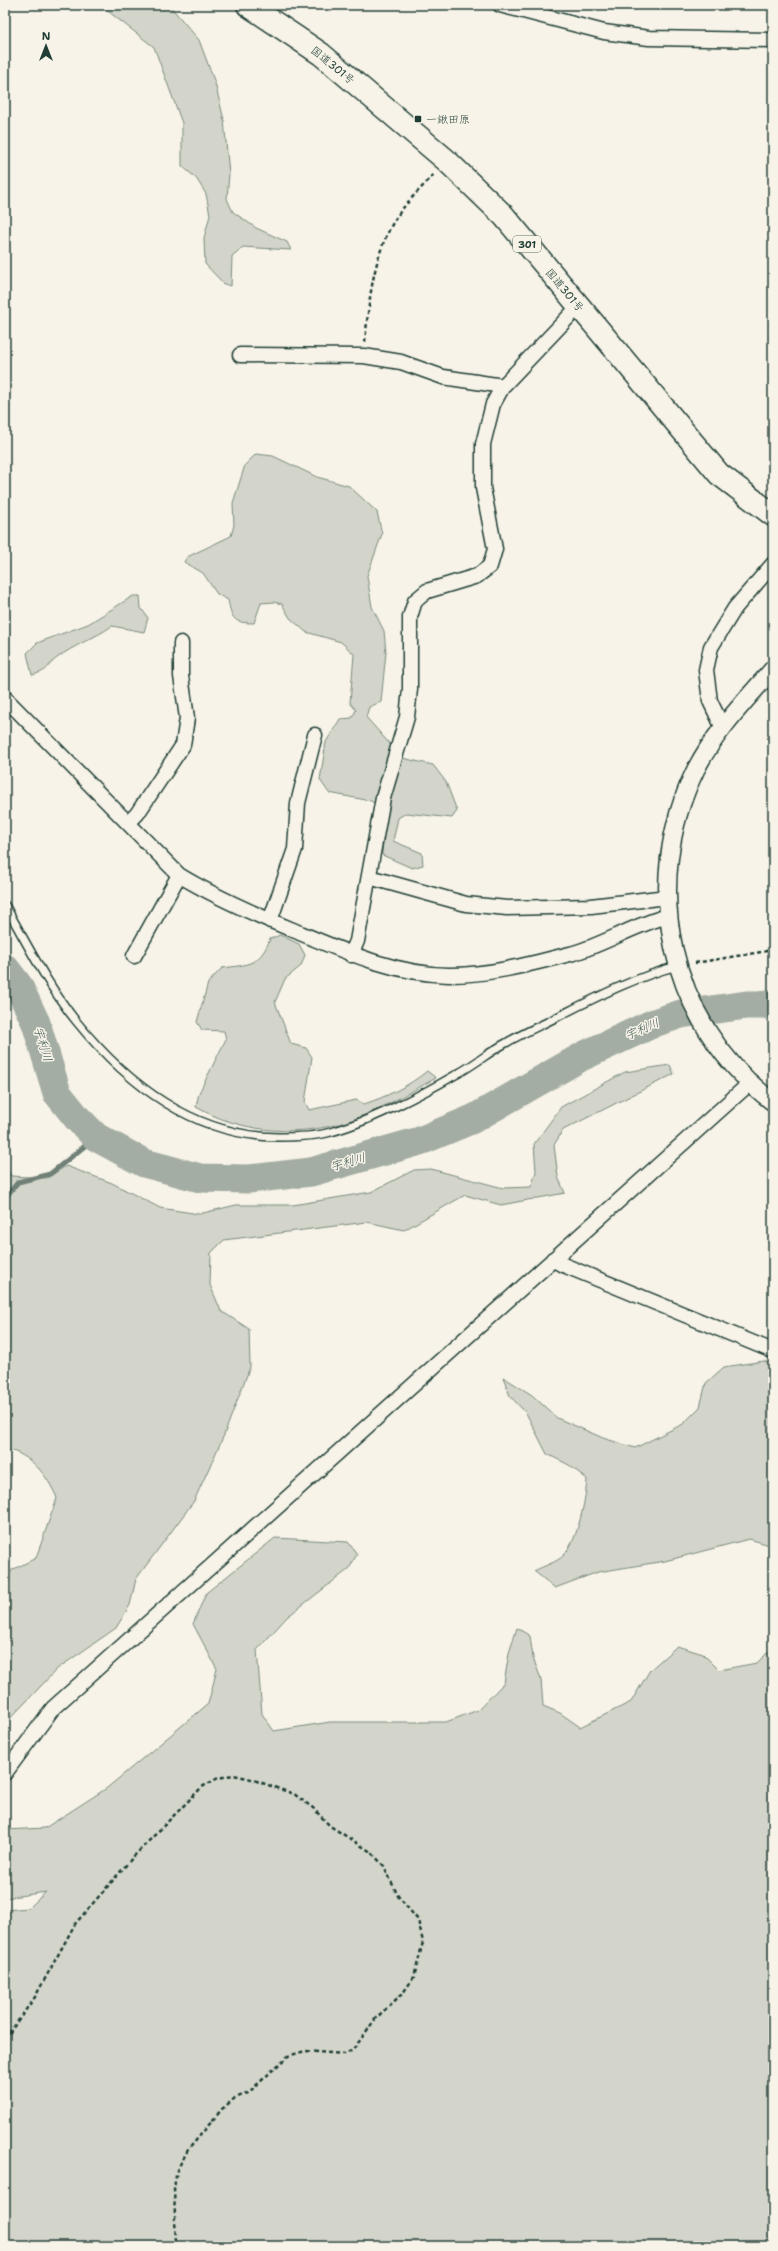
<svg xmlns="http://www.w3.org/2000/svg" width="778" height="2251" viewBox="0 0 778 2251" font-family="'Shantell Sans','Klee One',sans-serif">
	<rect width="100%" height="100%" fill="#f7f3e8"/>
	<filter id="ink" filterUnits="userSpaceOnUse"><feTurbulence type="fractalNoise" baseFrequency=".025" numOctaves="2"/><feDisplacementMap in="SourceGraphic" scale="8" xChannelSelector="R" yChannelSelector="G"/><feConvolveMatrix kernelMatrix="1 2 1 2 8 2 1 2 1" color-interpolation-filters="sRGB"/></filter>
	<g filter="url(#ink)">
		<path fill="#d3d5ca" stroke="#79897f" d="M100 5H169L199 40 215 83 224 120 229 174 227 199 233 212 256 228 287 242 291 250 243 247 232 256 231 286 224 284 205 264 204 238 210 215 206 194 196 178 182 166V123L154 47Z
			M256 454 273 456 317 477 349 486 377 512 382 534 367 576 372 607 384 631 386 652 381 702 369 707 366 717 402 758 433 765 446 782 457 811 452 818 406 813 398 818 393 841 422 853 423 865 412 868 382 855 385 809 371 801 329 793 320 780 326 742 340 719 352 718 356 710 350 703 354 654 341 642 306 632 290 618 282 604 274 602 261 603 254 623C233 623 232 619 228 600L217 594 203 573 184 562 187 557 231 536 234 525 233 503 245 465Z
			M133 596H140L141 608 148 618 144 632 112 626C95 638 74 645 57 658 44 668 51 670 32 675L27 653 37 643 88 624Z
			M280 935 299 944 305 955 301 966 285 979 275 1002 291 1044 306 1048 312 1057 305 1102 309 1110 356 1100 364 1104C386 1097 409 1086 427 1071L436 1078C405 1095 373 1114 339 1124 291 1137 238 1131 196 1107L199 1093 226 1039 224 1031 202 1030 197 1022 208 983 222 968C248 965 260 965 270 939Z
			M670 1065 674 1074 563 1130 554 1145 558 1177 565 1193 501 1205 465 1195 404 1230 367 1222 224 1240 211 1253 210 1285 221 1311 249 1329 250 1367 224 1435 194 1501 136 1579 130 1605 116 1628 57 1669 5 1724V1586L12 1570 36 1558 57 1498C47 1475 31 1454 5 1449V1167L11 1176 47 1178 66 1166 112 1183 160 1208 199 1214 236 1205H293L371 1192 414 1170 431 1169 503 1188 531 1187 536 1172 534 1144 561 1107 625 1072Z
			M764 1361 773 1365V1546L749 1539 665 1561 598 1572 555 1588 534 1571C543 1566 558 1562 564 1555 578 1540 586 1498 587 1479L569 1465 547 1454 526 1413 510 1396 503 1377 532 1395 557 1418 603 1438 635 1448 683 1424 700 1407 706 1383 724 1367Z
			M275 1538 348 1542 357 1554 349 1569 287 1617 257 1650 262 1714 274 1731 330 1722H446L478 1710 504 1683 509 1653 517 1628 530 1636 533 1658 541 1679 543 1706 560 1713 580 1727 631 1702 650 1670 677 1646 703 1654 719 1670 757 1663 773 1647V2246H5V1910L29 1908 46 1892 5 1898V1830L45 1828 107 1788 208 1704 217 1669 193 1624 206 1593Z"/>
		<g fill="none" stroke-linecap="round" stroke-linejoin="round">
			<path stroke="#6f8077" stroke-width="5" d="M5 1198 18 1182 50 1174 96 1137"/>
			<path stroke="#a4ada3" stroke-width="29" d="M5 968 18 985 36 1023 57 1093 78 1119 96 1137 144 1163 200 1178 249 1179 311 1172 420 1141 473 1119 583 1056 654 1023 681 1014 747 1005H773"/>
			<g stroke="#1f3d34" stroke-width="10">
				<path id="service" d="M5 905C27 944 48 986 76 1021 127 1084 193 1136 278 1137 294 1137 311 1137 327 1133 367 1123 421 1095 457 1074 474 1065 489 1052 506 1043 523 1033 542 1025 561 1015 599 996 636 977 677 966"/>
			</g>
			<g stroke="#1f3d34" stroke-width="17">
				<path id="minor" d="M500 5 604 32 649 38 773 40
					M240 355 364 356 401 362 443 377 503 386
					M5 698 179 875C215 897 254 914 293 930 343 951 394 974 449 975 490 975 531 964 570 954 605 945 634 924 669 916
					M723 728 710 701 706 670 711 647 735 608 773 564
					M128 823 137 814 183 745 187 718 181 676V643
					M369 877 466 904 507 908 591 906 667 897
					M270 921 295 849 298 803 315 735
					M351 955 357 941 383 798 407 717 410 689V617L415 601 427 591 477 576 490 566 495 549 483 488V444L493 404 503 386 579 306
					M134 956 179 875
					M553 1259 561 1264 773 1351
					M5 1773 53 1708 749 1084"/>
			</g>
			<g stroke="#1f3d34" stroke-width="20">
				<path id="tertiary" d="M773 669C746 700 715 732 696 769 639 885 669 1024 773 1102"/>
			</g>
			<g stroke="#1f3d34" stroke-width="25">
				<path id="trunk" d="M248 5 321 54 446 160 504 216 719 474 773 515"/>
			</g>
			<path stroke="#1f3d34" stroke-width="2.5" stroke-dasharray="4 3" stroke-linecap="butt" d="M365 342C369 301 373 257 394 221 404 204 421 189 434 174
				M695 963 773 950
				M5 2039 35 1997 75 1924 134 1856 202 1787 218 1778 233 1775 248 1778 294 1794 313 1808 330 1826 371 1852 384 1866 398 1896 418 1920 423 1942 414 1977 403 1993 376 2018 353 2050 345 2054 305 2051 288 2056 248 2093 235 2098 222 2109 188 2150 177 2170 174 2188 176 2246
				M5 2099V2121"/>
			<use href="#service" stroke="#f7f3e8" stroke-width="7"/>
			<use href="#minor" stroke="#f7f3e8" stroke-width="14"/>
			<use href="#tertiary" stroke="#f7f3e8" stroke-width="17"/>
			<use href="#trunk" stroke="#f7f3e8" stroke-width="22"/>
		</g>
	</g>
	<rect fill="#1f3d34" stroke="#f7f3e8" stroke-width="1.5" x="414" y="115" width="8" height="8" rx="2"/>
	<g text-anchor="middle" stroke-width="3" stroke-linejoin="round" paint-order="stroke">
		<rect fill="#f7f3e8" stroke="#60746a" stroke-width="1" x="513" y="236" width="28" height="16" rx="3"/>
		<g font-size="10" font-weight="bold" fill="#1f3d34">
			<text x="527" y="248">301</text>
		</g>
		<g font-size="11" fill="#1f3d34" stroke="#f7f3e8">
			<text transform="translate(333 65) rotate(39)" y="4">国道301号</text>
			<text transform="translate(565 290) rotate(50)" y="4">国道301号</text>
		</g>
		<g font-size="11" fill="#1f3d34" stroke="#f7f3e8" text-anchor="start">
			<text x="426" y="123">一鍬田原</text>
		</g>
		<g font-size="12" font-style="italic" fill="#405950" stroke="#f7f3e8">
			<text transform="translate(642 1029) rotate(-23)" y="4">宇利川</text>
			<text transform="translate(43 1044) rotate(73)" y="4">宇利川</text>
			<text transform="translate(348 1162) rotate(-16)" y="4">宇利川</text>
		</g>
	</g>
	<rect width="778" height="2251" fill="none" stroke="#f7f3e8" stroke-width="20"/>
	<rect x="10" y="10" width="758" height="2231" fill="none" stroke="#1f3d34" stroke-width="1.5" filter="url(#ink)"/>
	<g transform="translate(46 46)" stroke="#f7f3e8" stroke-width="3" paint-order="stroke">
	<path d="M0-3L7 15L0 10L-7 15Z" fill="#1f3d34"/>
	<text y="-6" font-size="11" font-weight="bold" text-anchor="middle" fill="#1f3d34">N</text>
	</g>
</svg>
